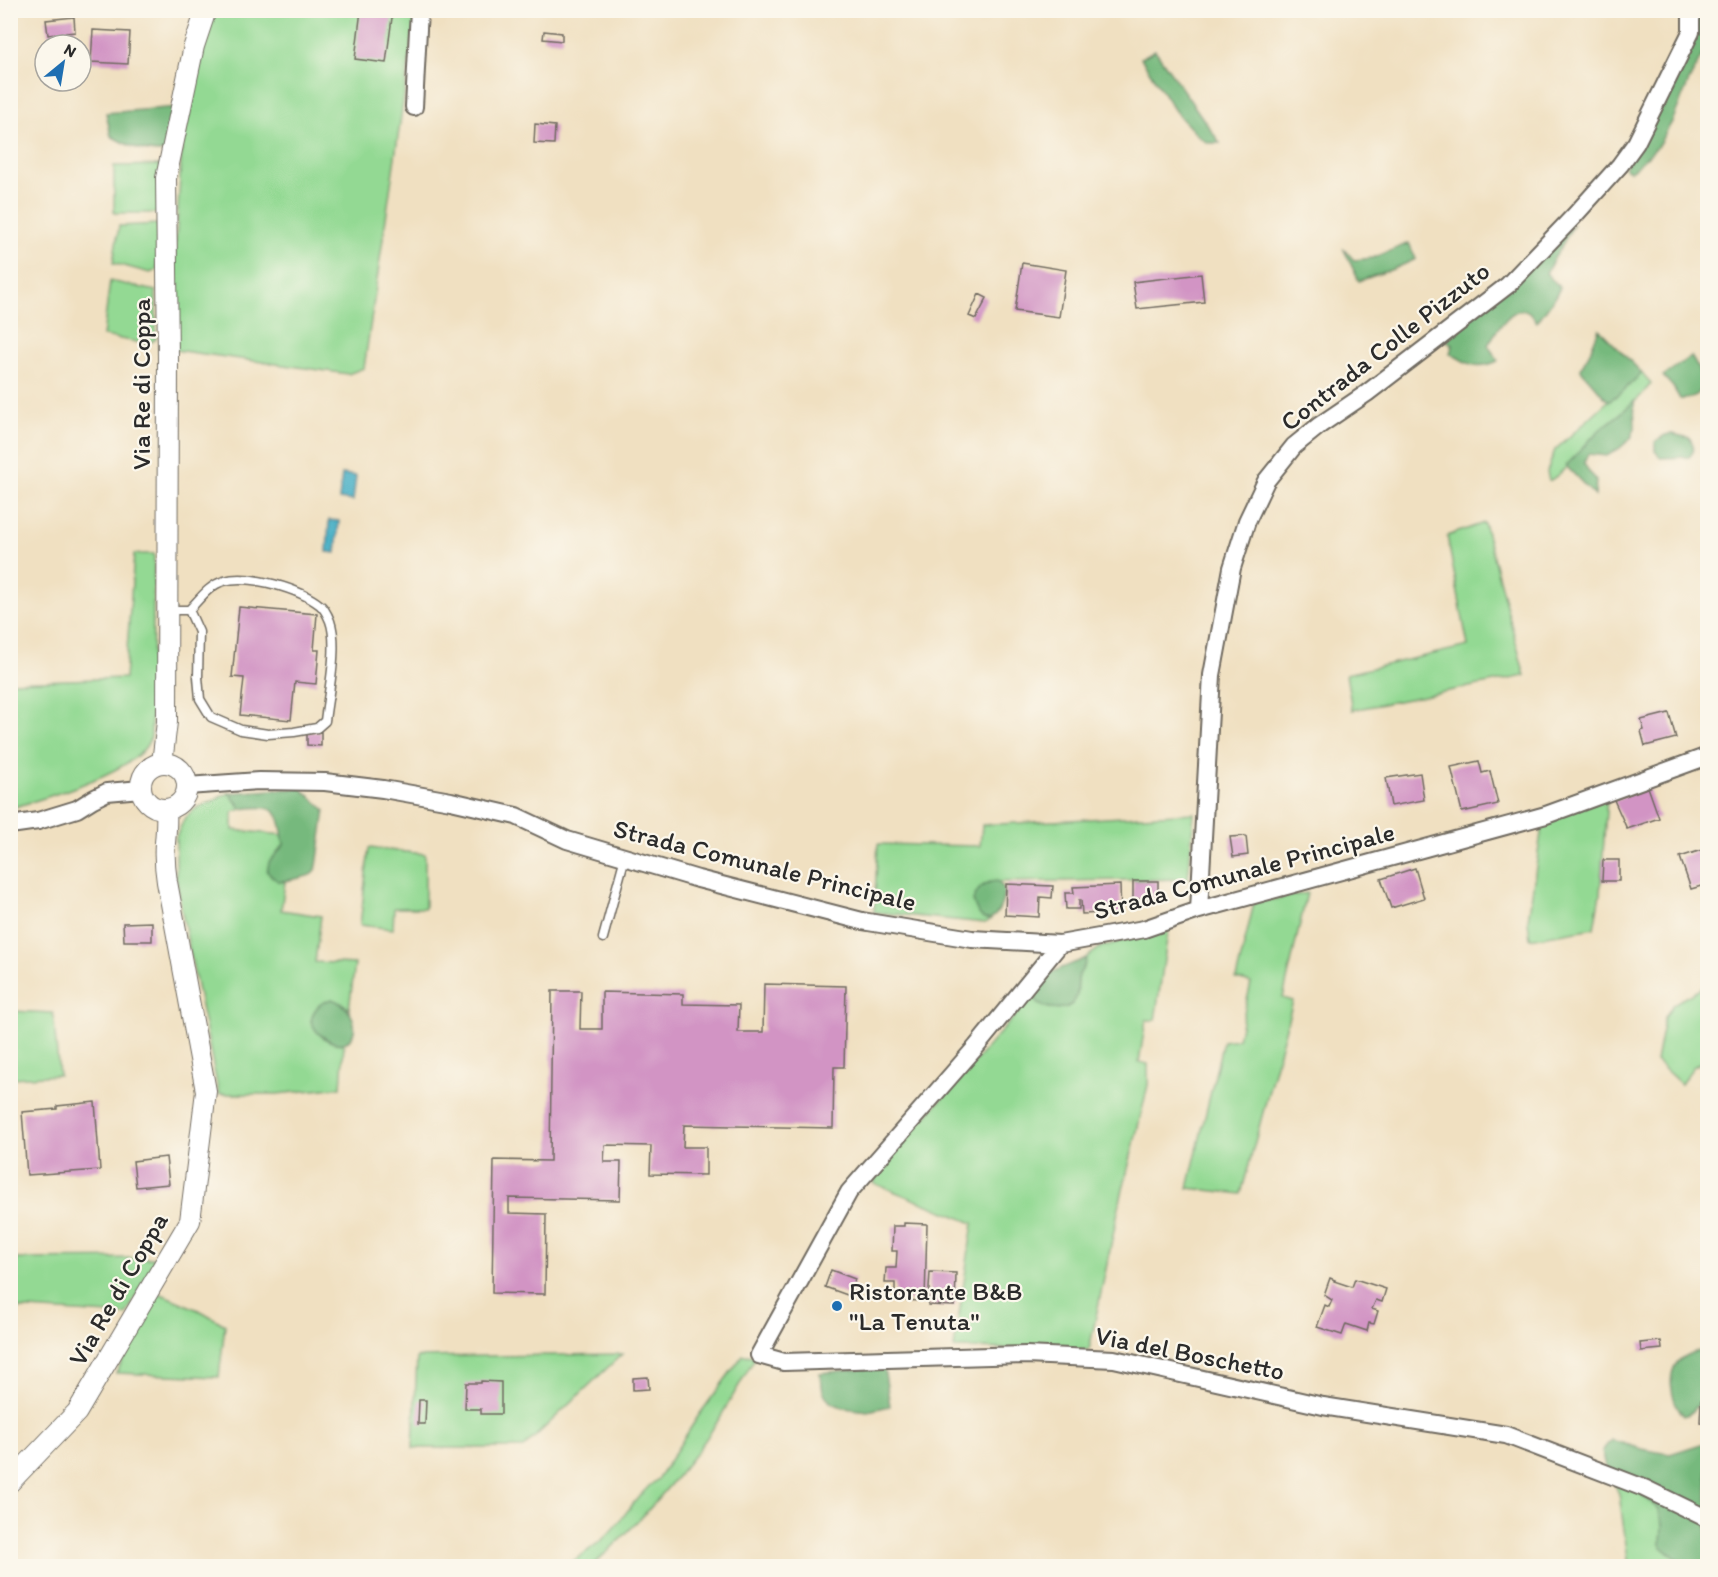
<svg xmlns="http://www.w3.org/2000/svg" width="1718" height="1577" viewBox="0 0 1718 1577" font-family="Itim,sans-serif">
	<rect width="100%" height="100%" fill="#fbf7ec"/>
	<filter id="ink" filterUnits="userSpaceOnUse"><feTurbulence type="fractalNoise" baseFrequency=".0167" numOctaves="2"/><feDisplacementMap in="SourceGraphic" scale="12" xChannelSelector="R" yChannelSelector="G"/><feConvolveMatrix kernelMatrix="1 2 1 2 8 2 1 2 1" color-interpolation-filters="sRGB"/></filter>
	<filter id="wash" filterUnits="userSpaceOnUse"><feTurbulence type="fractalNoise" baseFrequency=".008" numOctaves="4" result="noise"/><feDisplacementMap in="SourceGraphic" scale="24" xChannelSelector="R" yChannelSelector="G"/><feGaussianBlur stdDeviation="1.35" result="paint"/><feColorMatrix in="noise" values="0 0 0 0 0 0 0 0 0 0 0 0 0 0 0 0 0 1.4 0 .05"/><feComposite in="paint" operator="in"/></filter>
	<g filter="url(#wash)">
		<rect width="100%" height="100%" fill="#f0e0c1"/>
		<path fill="#93d993" stroke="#5f825f" stroke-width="1.5" d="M211 11H414L416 14 364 368 348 374 175 350 173 286 182 146Z
			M166 165 159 213H114V166Z
			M158 224 157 270 150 273 113 263 119 226Z
			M110 281 156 291V339L148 344 103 336Z
			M1642 373 1651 383C1638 403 1616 416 1599 431 1581 446 1569 470 1549 481L1547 472 1555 450 1608 401 1621 393Z
			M1484 523 1525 676 1352 710 1346 674 1468 646 1447 536Z
			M134 554H154L151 737C149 741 147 746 144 749 124 774 43 799 11 808V682L125 678Z
			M229 793 242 809 233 812V830L283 835 284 845 276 853 278 881 285 882 281 910 321 916 315 962 355 964 349 1009 342 1003 311 1021C317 1035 328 1044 344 1044L341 1087 277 1094H219L182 913 176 876V837L184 819 195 809Z
			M1607 798 1600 894 1594 928 1530 939 1528 920 1543 820Z
			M1194 813 1188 879 992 882 985 884V918L991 919 985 923 874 912 878 844 980 846 982 825Z
			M369 848 425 854V908H394L393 929 360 925Z
			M1307 893 1283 998 1293 1001 1241 1194 1188 1188 1223 1041 1238 1039 1251 983 1236 979 1254 903Z
			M1169 927 1155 1020H1146L1139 1062 1148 1064V1085L1120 1202 1089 1350 954 1348 973 1223 873 1183 892 1153 950 1090 1034 994 1038 1004C1051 1010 1073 1013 1077 994 1078 988 1077 981 1079 975 1082 968 1086 966 1086 958L1101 947Z
			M1707 985V1059L1693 1067 1681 1084 1656 1061 1664 1019 1673 1004Z
			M11 1011 53 1013 59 1075 12 1078Z
			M156 1258 126 1315 11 1308 10 1259Z
			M159 1293 203 1312 225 1325 219 1377 116 1373Z
			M622 1354 523 1448H413L417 1357Z
			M743 1355 756 1356C736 1390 717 1426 692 1458 662 1496 628 1535 591 1566H567C579 1556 593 1548 604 1538 624 1520 636 1494 658 1479L699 1415Z
			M1613 1480 1638 1492 1659 1509 1662 1525 1661 1546 1683 1563V1566H1629L1619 1494Z"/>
		<path fill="#76b97d" stroke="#507254" stroke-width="1.5" d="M1689 11H1707V70L1702 55 1688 83 1672 122 1657 147 1635 168 1630 171 1625 168 1692 33Z
			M1155 50 1220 143H1208L1199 137 1182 119 1175 111 1141 58Z
			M177 107 168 151C148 155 128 146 111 136L106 113Z
			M1574 224 1546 273 1560 288 1553 300 1537 322C1534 318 1531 313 1527 311 1511 304 1494 335 1488 345L1498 361C1477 370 1469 365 1450 353L1453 345 1446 341Z
			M1409 243 1416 259 1396 268 1359 281 1343 248 1354 260 1373 258Z
			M1599 329 1642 373 1621 393 1608 401 1580 369 1589 354Z
			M1691 356C1698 369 1711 385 1694 396 1689 399 1686 400 1680 399L1673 387 1663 376Z
			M1634 401 1635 428 1631 438 1620 448 1607 456 1588 454 1584 463 1589 472 1596 479 1595 496 1566 466 1598 431 1619 415Z
			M1672 434 1690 438C1694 446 1696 450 1689 457L1661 458 1655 451V442L1665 435Z
			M301 788 325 810 317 866C316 868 313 873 312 874 308 877 282 882 278 881 274 879 270 874 267 872L269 862 284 845C279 811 279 804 242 809L229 793Z
			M997 881 1004 888C1004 915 983 936 973 900 978 888 984 882 997 881Z
			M1086 958C1086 966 1082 968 1079 975 1077 981 1078 988 1077 994 1073 1013 1051 1010 1038 1004L1034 994C1043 969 1064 969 1086 958Z
			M332 999C367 1012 358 1059 325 1038 317 1033 315 1030 311 1021 314 1008 319 1003 332 999Z
			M1707 1349V1397C1698 1401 1695 1414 1684 1416 1670 1401 1664 1368 1685 1356 1692 1352 1700 1350 1707 1349Z
			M884 1367 890 1406 868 1411 844 1408 830 1402 823 1392 820 1373Z
			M1611 1440 1646 1450 1670 1454 1707 1442V1566C1684 1566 1678 1560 1661 1546L1662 1525 1659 1509 1638 1492 1607 1471 1602 1451Z"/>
		<path fill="#46afc5" stroke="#386d78" stroke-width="1.5" d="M342 474 356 476 353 501 339 499Z
			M329 520 339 521 336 553 327 552Z"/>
		<g id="blocks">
			<path fill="#d294c4" d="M361 10H393L386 63 355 59Z
				M74 17 75 32 48 35 46 20Z
				M93 30 130 32 128 64 91 62Z
				M544 31 562 33V41L543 39Z
				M535 124 555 126 554 144 534 143Z
				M1022 263 1066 270 1059 317 1015 311Z
				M1201 274 1204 302 1137 309 1133 282Z
				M979 294 987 298 976 319 969 316Z
				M239 607 317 614 314 650H319L316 684 295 682 291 720 240 715 244 678 232 677Z
				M1669 713 1676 738 1645 746 1641 731 1644 730 1641 720Z
				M307 732H321V746L307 745Z
				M1479 761 1482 773 1490 771 1498 804 1462 812 1451 767Z
				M1420 773 1424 800 1391 806 1386 778Z
				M1648 787 1659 818 1627 829 1614 800Z
				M1246 836 1248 855 1233 857 1230 837Z
				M1708 848V884L1691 889 1680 857Z
				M1603 860H1619V881H1602Z
				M1415 868 1424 898 1391 908 1381 879Z
				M1133 881H1158V899H1133Z
				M1006 884 1053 886 1052 898 1040 897 1039 917 1005 915Z
				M1120 885 1121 915H1105V913L1082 914 1081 900H1079V909H1066L1065 893H1074L1073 887Z
				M152 922V941H124L123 923Z
				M764 984 846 986 844 1067H834L833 1128 684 1125 683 1147H706V1175L650 1174 651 1146 605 1145 604 1162H621L620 1200 509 1198V1213L546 1214 545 1294 492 1293 494 1160 550 1161 552 991H581L580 1029H602V992L683 994V1004L739 1005 738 1032H763Z
				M95 1102 100 1170 27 1175 22 1112 57 1109V1106Z
				M166 1157 169 1184 136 1187 133 1161Z
				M904 1223 927 1224 925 1301 895 1300V1283H885L886 1268H896L897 1251H892L893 1226H904Z
				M831 1270 855 1279 850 1296 825 1287Z
				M930 1272 956 1273 955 1306 928 1305Z
				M1330 1278 1335 1280 1334 1281 1352 1287 1355 1279 1386 1289 1382 1302 1376 1300 1372 1309 1378 1311 1374 1324 1369 1323 1367 1331 1346 1324 1342 1335 1317 1327 1325 1305 1329 1307 1332 1300 1324 1295Z
				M1661 1341 1662 1349 1641 1351 1640 1343Z
				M648 1377 649 1389 633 1390V1378Z
				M481 1381 501 1382V1414H481V1409H465L466 1383H481Z
				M419 1400H426L425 1424H418Z
				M1701 1400H1708V1424L1700 1423Z"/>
		</g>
	</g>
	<g filter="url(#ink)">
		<use href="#blocks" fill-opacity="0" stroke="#706a60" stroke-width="1.5"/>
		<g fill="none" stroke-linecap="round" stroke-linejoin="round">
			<g stroke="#706a60" stroke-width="11">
				<path id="service" d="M168 610H189C199 600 209 585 224 581 250 574 300 589 320 605 324 608 328 616 330 621 339 646 328 694 325 721L317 728 294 732 268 734 241 730 211 717 200 699 198 677 199 632 189 610
					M603 938 625 857"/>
			</g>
			<g stroke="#706a60" stroke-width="20">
				<path id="minor" d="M414 107 419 10
					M187 786 259 781 325 782 383 789 451 801 516 816 567 840 698 879 862 921 972 939 1060 944 1144 929 1199 910 1546 815 1708 756
					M10 825 38 821 77 809 93 799 107 792 141 789
					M1199 910 1212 675 1232 568 1247 521 1266 481 1294 446 1320 425 1367 393 1508 285 1574 216 1620 165 1636 143 1691 32V18L1695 10
					M1060 944 976 1047 849 1192 759 1355 784 1362 1026 1355 1114 1359 1323 1406 1506 1435 1644 1488 1708 1519"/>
			</g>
			<g stroke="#706a60" stroke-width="22">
				<path id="tertiary" d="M162 763 167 722 168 358 166 178 194 46 206 10
					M141 786a23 23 0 1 1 46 0a23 23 0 1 1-46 0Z
					M10 1482 77 1412 190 1221 206 1091 167 882C165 869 164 856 165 843 166 831 167 821 166 809"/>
			</g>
			<use href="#service" stroke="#fff" stroke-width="8"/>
			<use href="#minor" stroke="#fff" stroke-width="16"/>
			<use href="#tertiary" stroke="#fff" stroke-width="20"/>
		</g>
	</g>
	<circle fill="#1f6fb2" stroke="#fbf7ec" stroke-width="2" cx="837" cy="1306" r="6"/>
	<g text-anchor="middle" stroke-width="4.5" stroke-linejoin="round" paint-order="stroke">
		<g font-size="26" fill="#2b2b2b" stroke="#fbf7ec">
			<text transform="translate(1385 346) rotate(-38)" y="9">Contrada Colle Pizzuto</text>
			<text transform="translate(141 384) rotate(-90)" y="9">Via Re di Coppa</text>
			<text transform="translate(765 865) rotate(14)" y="9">Strada Comunale Principale</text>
			<text transform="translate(1244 871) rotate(-15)" y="9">Strada Comunale Principale</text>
			<text transform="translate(118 1289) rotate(-60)" y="9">Via Re di Coppa</text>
			<text transform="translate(1190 1353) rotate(11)" y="9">Via del Boschetto</text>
		</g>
		<g font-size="26" fill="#2b2b2b" stroke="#fbf7ec" text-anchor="start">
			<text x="849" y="1300">Ristorante B&amp;B<tspan x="849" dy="30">"La Tenuta"</tspan></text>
		</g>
	</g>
	<rect width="1718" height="1577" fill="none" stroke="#fbf7ec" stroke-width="36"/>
	<g transform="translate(63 63) rotate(30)"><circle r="28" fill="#fbf7ec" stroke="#a8a59f" stroke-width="1.5"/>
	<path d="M0-4.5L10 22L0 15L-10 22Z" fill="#1f6fb2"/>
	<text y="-9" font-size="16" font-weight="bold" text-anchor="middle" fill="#2b2b2b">N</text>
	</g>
</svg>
